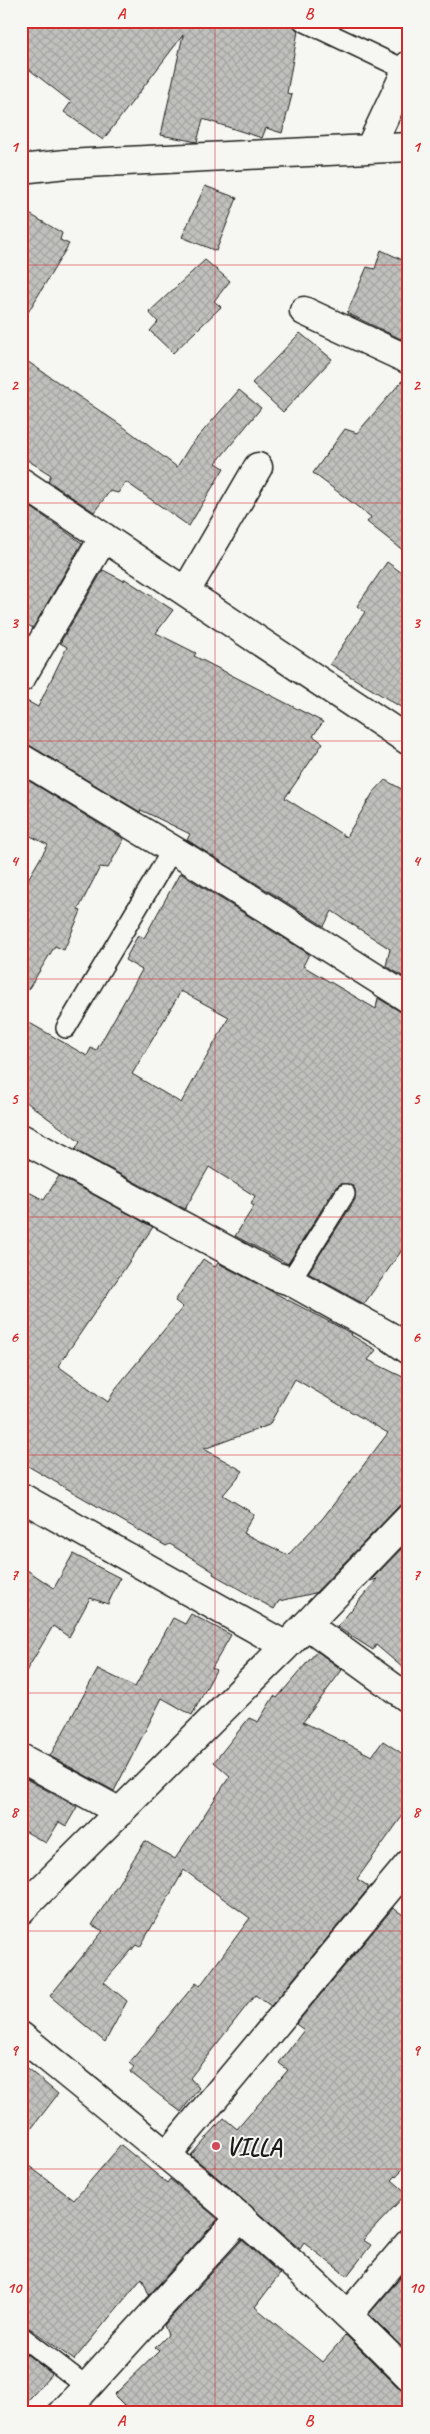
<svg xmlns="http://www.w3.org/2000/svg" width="430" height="2434" viewBox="0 0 430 2434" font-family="Caveat,sans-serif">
	<defs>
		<pattern id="building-cross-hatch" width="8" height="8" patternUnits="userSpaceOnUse" patternTransform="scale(1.25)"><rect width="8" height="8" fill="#c0c0bd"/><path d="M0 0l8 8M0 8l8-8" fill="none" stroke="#a4a4a2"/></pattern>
	</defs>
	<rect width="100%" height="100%" fill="#f6f6f2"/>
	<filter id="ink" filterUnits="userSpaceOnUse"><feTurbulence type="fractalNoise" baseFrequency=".02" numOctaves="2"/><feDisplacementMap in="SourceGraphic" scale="10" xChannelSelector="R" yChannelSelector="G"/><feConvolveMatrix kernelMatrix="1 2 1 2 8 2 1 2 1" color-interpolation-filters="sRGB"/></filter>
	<g filter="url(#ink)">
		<path fill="url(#building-cross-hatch)" stroke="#1c1c1c" fill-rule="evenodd" d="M21 21H292L298 31 287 93 292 95 282 133 266 128 262 138 203 119 197 142 161 135 183 35 103 140 64 112 71 102 21 63Z
			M205 186 237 198 216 251 182 237Z
			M21 209 62 233 60 240 69 244 21 324Z
			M381 250 409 263V321L401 339 347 313 367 267 375 269Z
			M205 260 230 281 214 301 221 307 173 353 150 331 158 322 149 312Z
			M300 333 332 359 283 412 252 383Z
			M21 357 125 428 177 467 190 446 239 390 261 408 216 463 224 468 189 526 126 482 118 493 110 491 94 512 48 481 51 475 21 456Z
			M407 375H409V555L367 522 371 517 313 473 345 429 357 433Z
			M32 508 82 543 33 628 21 621V526Z
			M387 562 409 578V712L330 664 365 612 357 606Z
			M103 570 124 581 125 579 173 610 156 633 196 653 194 656 323 722 313 736 323 743 285 798 346 837 373 793 385 780 409 793V980L386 966 390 949 332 911 324 926 187 840 190 834 141 810 140 812 29 745 21 742V698L38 707 67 647 60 643Z
			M21 776 124 839 108 868 100 867 78 910 81 911 64 950 55 946 21 1001V891L48 845 21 831Z
			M180 873 309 954 303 966 376 1009 378 998 401 1012 409 1015V1240L364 1304 308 1273 355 1200V1189L351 1184H340L335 1188 288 1264 235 1236 254 1206 251 1204 255 1196 209 1167 185 1209 75 1150 80 1142 21 1098V1018L87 1056 91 1048 96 1051 142 970 125 960 138 935 144 938ZM181 991 229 1017 181 1103 132 1074Z
			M59 1176 153 1227 58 1366 108 1402 116 1388 183 1307 175 1301 203 1259 215 1267 218 1263 345 1330 352 1334 351 1335 376 1350 368 1360 409 1380V1503L398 1507 315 1593 279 1601 274 1609 213 1574 214 1572 170 1544 166 1546 21 1462V1188L44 1200ZM295 1379 388 1433 323 1518 288 1555 243 1533 254 1514 223 1495 243 1471 204 1449 269 1425Z
			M409 1541V1673L376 1645 373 1650 337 1627 377 1579 370 1581Z
			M73 1554 120 1578 108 1604 90 1598 69 1637 53 1626 21 1680V1566L54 1588Z
			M191 1614 231 1635 212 1668 216 1670 192 1715 162 1698 114 1791 50 1756 98 1669 135 1687 173 1618 185 1624Z
			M317 1651 342 1670 303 1722 372 1756 383 1741 409 1758V1807L357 1879 368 1886V1889L271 2006 255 1995 190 2078 199 2088 181 2112 130 2072 134 2067 129 2063 196 1983 200 1986 250 1918 184 1870 140 1947 136 1945 104 1982 127 2001 105 2042 50 1996 103 1931 92 1925 145 1841 175 1859 230 1776 214 1762 249 1718 258 1722 274 1696 277 1698Z
			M21 1776 77 1807 66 1826 59 1822 46 1843 21 1829Z
			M393 1908 409 1919V2163L392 2180 407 2193 363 2240 371 2245 347 2276 304 2243 300 2249 191 2155 224 2118 237 2129 288 2070 279 2063 304 2030 296 2024Z
			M21 2063 58 2094 21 2142Z
			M121 2145 167 2183 170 2179 218 2219 149 2295 142 2278 74 2360 28 2327 21 2325V2160L74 2200Z
			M242 2240 280 2274 255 2307 322 2362 346 2335 398 2387 409 2391V2413H132L114 2395 159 2351 155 2348 168 2335 164 2325Z
			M409 2268V2354L369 2314Z
			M21 2350 52 2374 21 2408Z"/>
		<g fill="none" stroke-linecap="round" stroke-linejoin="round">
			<g stroke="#1c1c1c" stroke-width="22">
				<path id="lane" d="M303 21 406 70
					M66 1028 172 850
					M290 1281 345 1194
					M21 2336 86 2386"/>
			</g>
			<g stroke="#1c1c1c" stroke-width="31">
				<path id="street" d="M370 148 409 65
					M21 169 66 164 409 147
					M304 311 409 360
					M21 482 409 741
					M186 591 258 467
					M21 678 104 537
					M21 758 188 859 409 999
					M21 1138 275 1276 290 1281 389 1336 409 1350
					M21 1497 286 1646
					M307 1625 409 1699
					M21 1758 120 1812
					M21 1910 286 1646 409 1518
					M21 2036C155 2145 289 2252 409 2376
					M167 2155 409 1864
					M349 2314 409 2243
					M63 2413 241 2217"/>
			</g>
			<use href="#lane" stroke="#f6f6f2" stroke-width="19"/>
			<use href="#street" stroke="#f6f6f2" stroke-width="28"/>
		</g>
	</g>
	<path fill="none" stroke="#d62828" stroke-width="1" stroke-opacity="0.55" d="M215 21V2413M21 265H409M21 503H409M21 741H409M21 979H409M21 1217H409M21 1455H409M21 1693H409M21 1931H409M21 2169H409"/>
	<circle fill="#d1495b" stroke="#f6f6f2" stroke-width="2" cx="216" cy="2146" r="5"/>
	<g text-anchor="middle" stroke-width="4" stroke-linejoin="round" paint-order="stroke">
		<g font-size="25" font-weight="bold" fill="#1c1c1c" stroke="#f6f6f2" text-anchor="start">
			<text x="226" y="2155">VILLA</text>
		</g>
	</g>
	<rect width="430" height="2434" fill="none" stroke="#f6f6f2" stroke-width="55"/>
	<rect x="28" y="28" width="374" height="2378" fill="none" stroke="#d62828" stroke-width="2"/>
	<g font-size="16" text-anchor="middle" font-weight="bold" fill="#d62828">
		<text x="121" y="19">A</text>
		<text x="309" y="19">B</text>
		<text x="14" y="152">1</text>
		<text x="416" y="152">1</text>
		<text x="14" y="390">2</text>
		<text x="416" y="390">2</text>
		<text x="14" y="628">3</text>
		<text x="416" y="628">3</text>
		<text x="14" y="866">4</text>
		<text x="416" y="866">4</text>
		<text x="14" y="1104">5</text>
		<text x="416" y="1104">5</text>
		<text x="14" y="1342">6</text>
		<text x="416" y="1342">6</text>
		<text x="14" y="1580">7</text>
		<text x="416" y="1580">7</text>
		<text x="14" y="1817">8</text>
		<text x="416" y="1817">8</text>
		<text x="14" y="2055">9</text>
		<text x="416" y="2055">9</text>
		<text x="14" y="2293">10</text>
		<text x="416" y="2293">10</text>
		<text x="121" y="2426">A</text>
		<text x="309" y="2426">B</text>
	</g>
</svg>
